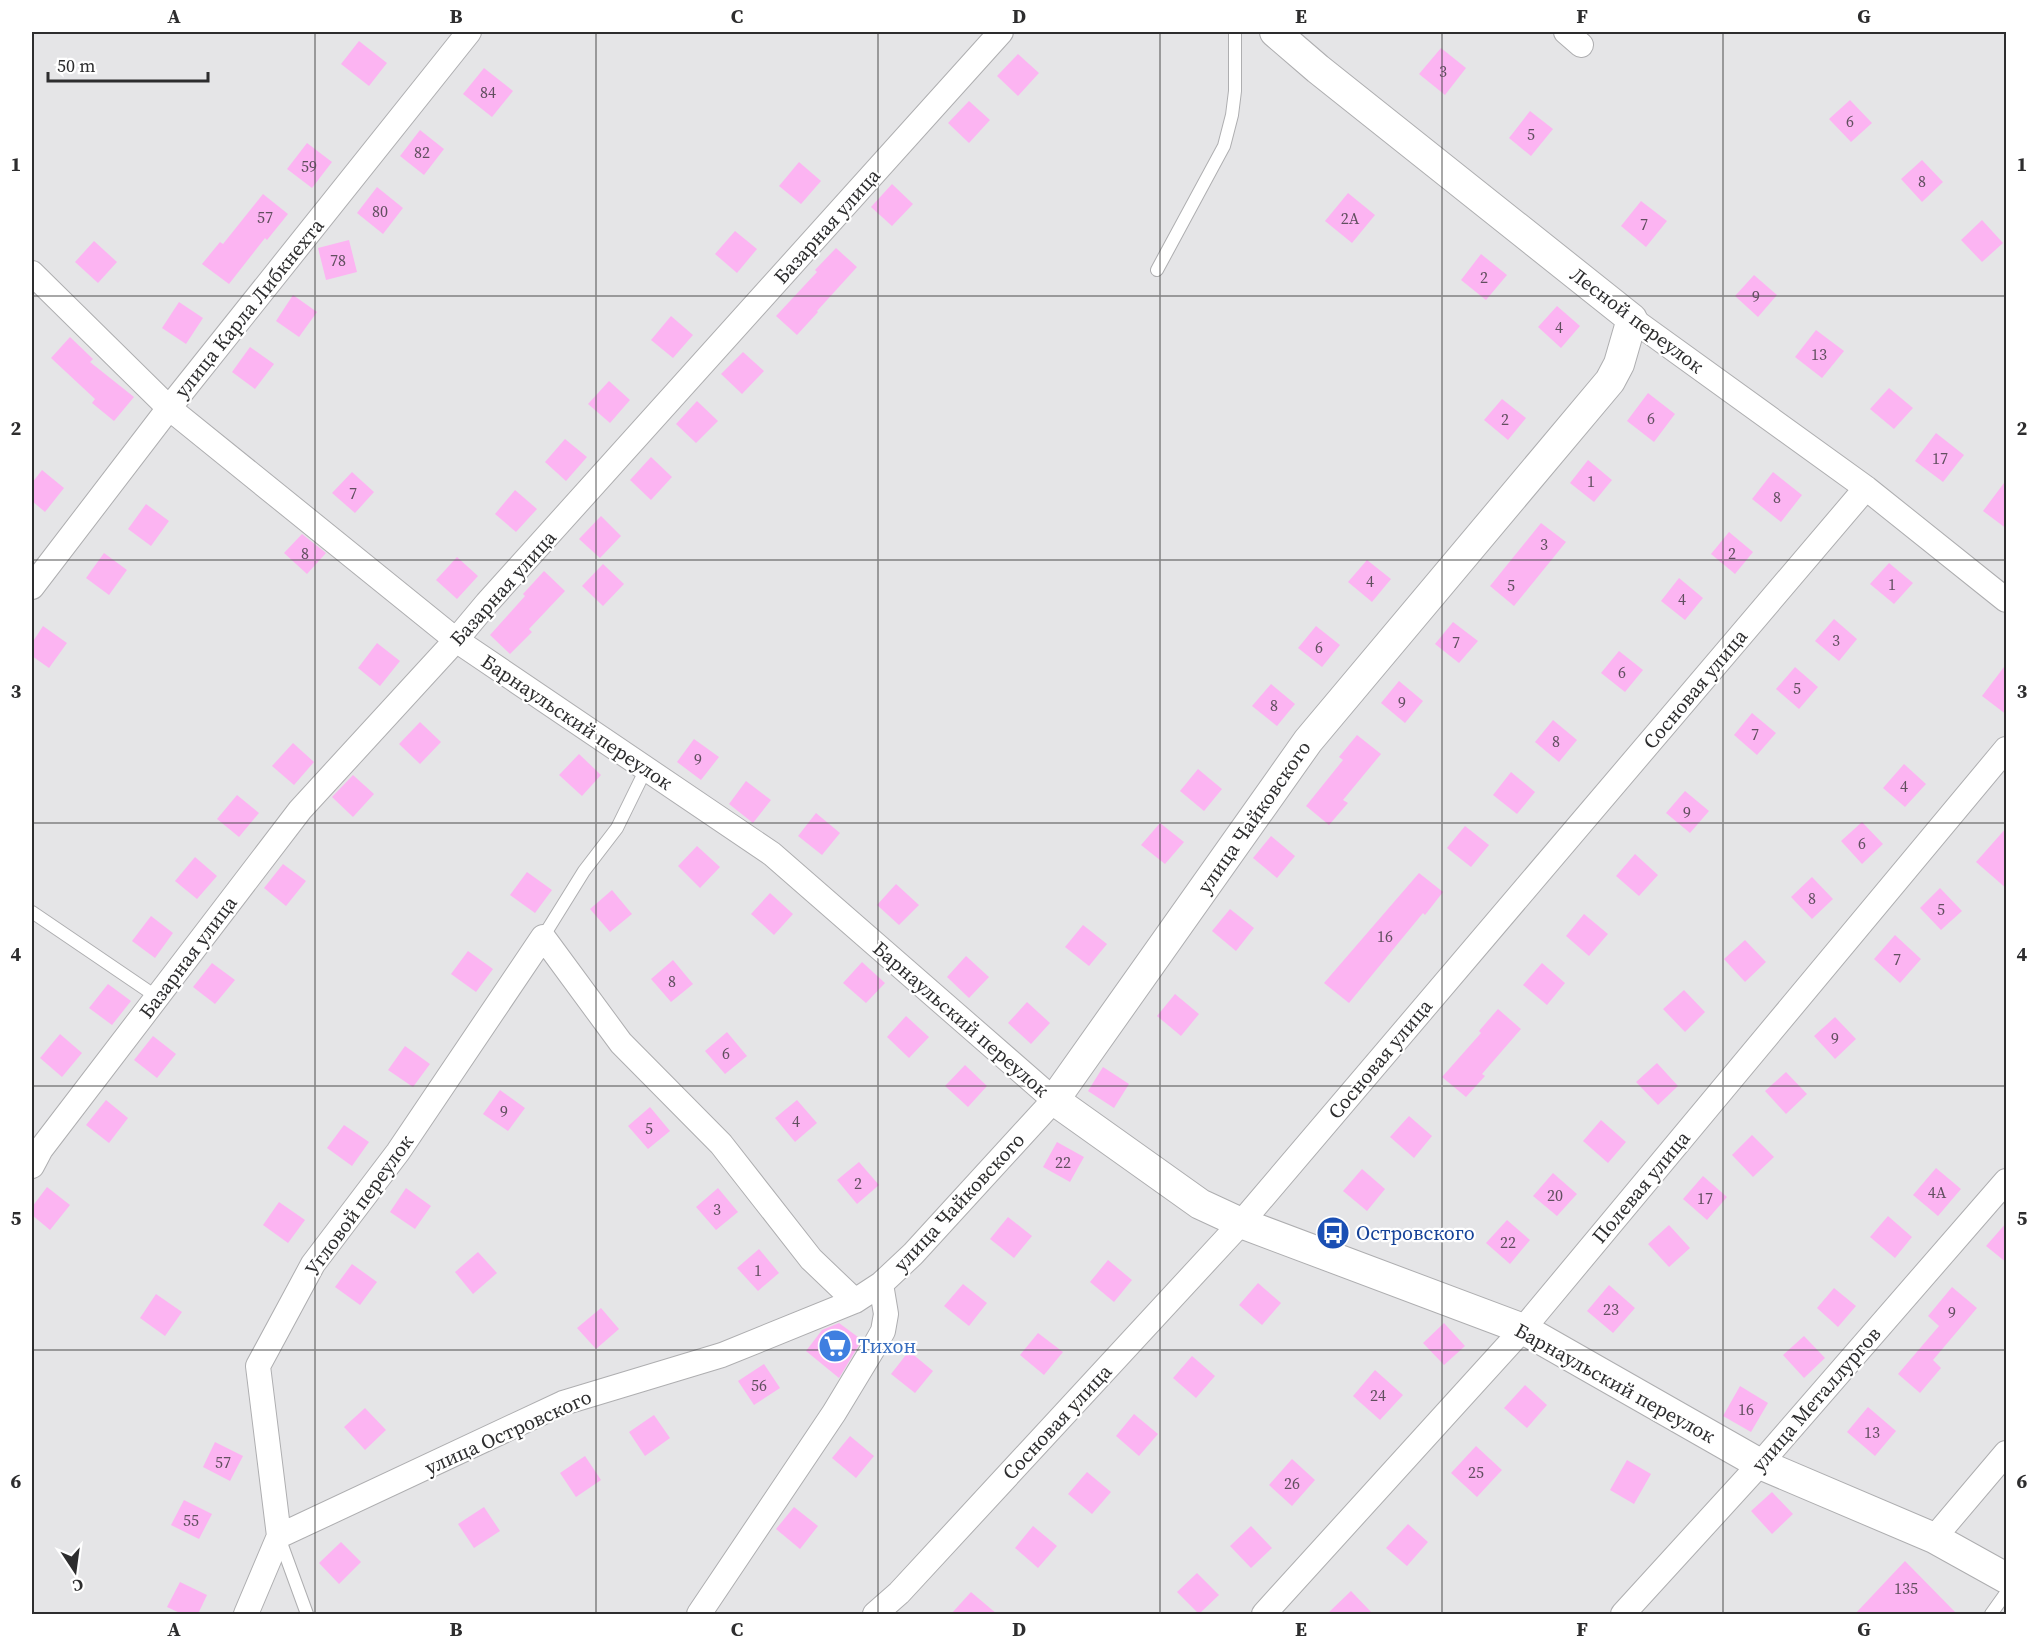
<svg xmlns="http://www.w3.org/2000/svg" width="2038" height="1646" viewBox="0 0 2038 1646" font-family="'Source Serif 4',serif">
	<rect width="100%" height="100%" fill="#e5e5e7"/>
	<path fill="#fcb4f2" d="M359 41 387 63 369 86 341 64Z
		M1441 48 1466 68 1445 95 1419 74Z
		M1018 54 1039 73 1018 96 997 76Z
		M484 68 513 91 492 117 463 94Z
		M1850 100 1872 123 1851 142 1829 119Z
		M969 101 990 120 969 143 948 123Z
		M1530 111 1553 129 1531 156 1509 138Z
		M420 130 444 149 424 175 400 156Z
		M307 143 332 162 312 188 287 169Z
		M1922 160 1943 182 1922 202 1901 179Z
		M799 162 821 181 801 204 779 186Z
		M892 184 913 204 892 226 871 207Z
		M377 187 403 208 383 234 357 213Z
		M1348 193 1375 215 1352 243 1325 221Z
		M263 194 288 214 267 240 265 238 229 284 202 264 220 242 223 244Z
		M1641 201 1667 221 1646 247 1621 226Z
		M1982 220 2003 243 1982 262 1961 240Z
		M735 231 757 249 737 273 715 254Z
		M349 240 357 272 326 280 318 248Z
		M94 241 117 262 98 283 75 262Z
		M836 248 857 267 817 311 818 312 797 335 776 316 817 272 815 270Z
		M1481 254 1507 275 1486 300 1461 280Z
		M1754 275 1777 295 1758 317 1735 296Z
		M293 295 317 312 299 337 276 321Z
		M179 302 203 318 186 344 162 328Z
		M1557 306 1580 326 1561 348 1538 327Z
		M671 316 693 335 673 358 651 340Z
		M1816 330 1844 351 1822 378 1795 357Z
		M70 337 93 359 90 362 134 397 114 421 92 403 95 399 51 358Z
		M250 347 274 364 255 389 232 372Z
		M743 352 764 371 742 394 721 374Z
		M609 381 630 400 610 423 588 404Z
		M1889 388 1913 408 1894 429 1870 409Z
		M1648 393 1675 414 1654 442 1627 421Z
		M1502 399 1526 418 1508 440 1484 420Z
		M697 401 718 421 696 443 676 424Z
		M1936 433 1964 455 1943 482 1915 461Z
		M565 439 587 457 566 481 545 462Z
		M651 457 672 477 651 500 630 480Z
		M1588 460 1612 480 1594 502 1570 483Z
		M42 470 64 488 45 512 32 501V483Z
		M352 472 374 492 355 513 332 493Z
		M1773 472 1802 495 1781 522 1752 499Z
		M2007 479V529L1983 511Z
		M515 490 537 509 516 532 495 514Z
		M146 504 169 521 151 546 128 529Z
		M601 516 621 536 600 558 579 539Z
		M1541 523 1566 542 1514 606 1490 586Z
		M1729 532 1753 552 1735 574 1711 554Z
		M302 534 326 553 307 574 284 553Z
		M104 553 127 570 109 595 86 578Z
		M457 557 478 576 457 599 436 580Z
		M1367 560 1391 579 1372 602 1348 582Z
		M1889 563 1913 583 1894 604 1870 584Z
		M603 564 624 584 603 606 582 586Z
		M544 571 565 591 529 629 532 632 510 654 490 635 525 596 523 594Z
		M1679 578 1703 598 1685 620 1661 601Z
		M1834 619 1857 639 1839 661 1815 641Z
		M1453 622 1478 641 1459 663 1435 644Z
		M43 626 67 643 49 668 32 656V643Z
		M1316 626 1340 645 1322 667 1298 648Z
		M377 643 400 661 380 686 358 668Z
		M1619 651 1643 670 1625 692 1601 673Z
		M2007 663V715L1982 696Z
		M1795 667 1818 687 1799 709 1776 689Z
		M1399 681 1423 701 1405 723 1381 703Z
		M1271 684 1295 704 1277 726 1252 706Z
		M1752 713 1776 733 1757 755 1734 735Z
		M1553 720 1577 740 1559 762 1535 742Z
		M420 722 441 742 420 764 399 744Z
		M1357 735 1381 754 1343 800 1348 803 1329 825 1306 806 1343 760 1339 757Z
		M694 739 719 757 701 780 677 762Z
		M293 743 314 762 294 785 272 766Z
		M579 754 601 775 582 796 559 775Z
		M1904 764 1926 784 1905 807 1883 788Z
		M1198 769 1222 789 1204 811 1180 791Z
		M1511 772 1535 792 1517 814 1493 795Z
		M353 775 374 794 353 817 332 797Z
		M746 781 771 800 753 823 729 804Z
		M1685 791 1709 811 1690 833 1666 813Z
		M237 795 259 813 239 837 217 819Z
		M816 813 840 833 822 855 798 836Z
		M1862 822 1883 844 1862 864 1841 841Z
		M1160 823 1184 842 1165 864 1141 845Z
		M1465 826 1489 845 1471 867 1447 848Z
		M2007 827V889L1976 862Z
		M1271 836 1295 856 1277 878 1253 858Z
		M697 846 720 867 700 888 678 866Z
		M1635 854 1658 875 1639 896 1616 876Z
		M195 857 217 876 197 899 175 881Z
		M283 864 306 881 286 906 264 888Z
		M527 872 552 890 535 913 510 895Z
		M1419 873 1443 892 1425 915 1423 913 1349 1003 1324 983Z
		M1812 877 1833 899 1812 919 1791 897Z
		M896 884 919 905 899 925 877 905Z
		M1940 888 1962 911 1941 930 1920 908Z
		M612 890 632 914 610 932 590 909Z
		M770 893 793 914 774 935 751 914Z
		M1230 909 1254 928 1236 951 1212 931Z
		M1584 914 1608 934 1589 956 1566 936Z
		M151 916 173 933 155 958 132 941Z
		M1083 925 1107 944 1089 966 1065 947Z
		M1895 935 1921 959 1900 983 1874 959Z
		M1745 940 1766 962 1745 982 1724 959Z
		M468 951 493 969 476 992 451 974Z
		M966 956 989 977 969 998 947 977Z
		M673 960 693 984 671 1002 651 979Z
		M862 962 885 983 866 1003 843 983Z
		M212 963 235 980 215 1004 193 987Z
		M1542 963 1565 983 1547 1005 1523 985Z
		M108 984 131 1001 112 1025 89 1008Z
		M1684 990 1705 1012 1685 1032 1663 1009Z
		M1175 994 1199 1014 1181 1036 1157 1016Z
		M1027 1002 1050 1023 1031 1044 1008 1023Z
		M1498 1009 1521 1029 1482 1074 1485 1076 1466 1097 1442 1077 1481 1033 1479 1031Z
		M906 1016 929 1037 909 1058 887 1037Z
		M1835 1017 1856 1039 1835 1059 1814 1036Z
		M727 1032 747 1056 725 1074 705 1051Z
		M60 1034 82 1053 62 1077 40 1058Z
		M153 1036 176 1054 157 1078 134 1060Z
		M405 1046 430 1064 413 1087 388 1070Z
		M1657 1063 1678 1086 1658 1105 1636 1082Z
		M965 1065 987 1086 968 1107 945 1086Z
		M1103 1067 1129 1084 1114 1108 1088 1091Z
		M1786 1072 1807 1094 1786 1114 1765 1091Z
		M500 1090 525 1108 508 1131 483 1114Z
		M106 1100 128 1118 109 1143 86 1125Z
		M797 1100 817 1123 795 1142 775 1118Z
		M650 1107 670 1131 648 1149 628 1126Z
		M1409 1116 1432 1136 1414 1158 1390 1137Z
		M1601 1120 1626 1142 1608 1163 1583 1141Z
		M344 1125 369 1142 352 1166 327 1148Z
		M1752 1135 1774 1157 1753 1177 1732 1155Z
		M1057 1142 1084 1157 1070 1182 1043 1167Z
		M859 1162 879 1185 857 1204 837 1180Z
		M1936 1168 1961 1189 1938 1216 1913 1195Z
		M1362 1169 1385 1189 1367 1211 1343 1191Z
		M1553 1173 1577 1194 1557 1216 1533 1196Z
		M1703 1176 1727 1197 1707 1220 1683 1199Z
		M47 1187 70 1205 50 1230 32 1215V1207Z
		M406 1188 431 1206 415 1229 390 1212Z
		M718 1188 738 1212 716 1230 696 1207Z
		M279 1202 305 1220 288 1243 263 1225Z
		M1888 1216 1912 1237 1895 1258 1870 1237Z
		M1008 1217 1032 1236 1014 1258 990 1239Z
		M1507 1220 1530 1240 1510 1264 1486 1243Z
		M2007 1222V1263L1986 1246Z
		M1669 1225 1690 1248 1669 1267 1648 1244Z
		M759 1249 779 1273 758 1291 737 1268Z
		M478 1252 497 1273 473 1294 455 1272Z
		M1108 1260 1132 1280 1114 1302 1090 1282Z
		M352 1264 377 1282 360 1305 335 1287Z
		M1258 1283 1281 1303 1262 1325 1239 1305Z
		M963 1284 987 1303 969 1326 944 1306Z
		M1609 1285 1635 1308 1613 1333 1587 1311Z
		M1952 1287 1977 1308 1933 1360 1941 1368 1920 1393 1898 1374 1939 1326 1928 1316Z
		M1834 1288 1856 1306 1838 1327 1817 1308Z
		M156 1294 182 1312 165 1336 140 1318Z
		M601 1308 619 1329 596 1349 577 1328Z
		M839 1323 862 1340 839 1378 806 1351 822 1330Z
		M1444 1323 1465 1346 1444 1365 1423 1343Z
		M1038 1333 1063 1352 1044 1375 1020 1355Z
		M1804 1336 1825 1358 1804 1378 1783 1355Z
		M909 1351 933 1371 915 1393 891 1374Z
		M1192 1356 1215 1376 1196 1398 1173 1378Z
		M764 1364 780 1388 754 1405 738 1381Z
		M1375 1370 1403 1395 1380 1420 1353 1396Z
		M1525 1385 1547 1405 1527 1428 1504 1408Z
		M1740 1386 1768 1403 1751 1432 1723 1416Z
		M1868 1407 1896 1431 1875 1456 1847 1432Z
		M365 1408 386 1430 365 1450 344 1427Z
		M1134 1414 1158 1434 1139 1456 1116 1436Z
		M654 1415 670 1438 645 1456 629 1432Z
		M850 1436 874 1456 856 1478 832 1458Z
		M215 1442 243 1456 230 1481 203 1467Z
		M1476 1446 1502 1470 1477 1497 1451 1473Z
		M585 1456 601 1480 576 1497 560 1473Z
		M1292 1459 1315 1480 1292 1506 1269 1485Z
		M1627 1460 1651 1474 1634 1504 1610 1490Z
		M1087 1472 1111 1492 1092 1514 1068 1494Z
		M1772 1492 1793 1514 1772 1534 1751 1511Z
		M184 1500 212 1514 199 1539 171 1525Z
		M484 1507 500 1531 474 1548 458 1524Z
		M794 1507 818 1526 800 1549 776 1529Z
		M1408 1524 1428 1542 1407 1566 1386 1548Z
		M1033 1526 1057 1546 1038 1568 1015 1548Z
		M1251 1526 1272 1548 1251 1568 1230 1546Z
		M341 1542 361 1562 339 1584 319 1563Z
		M1905 1561 1957 1614H1855Z
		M1197 1573 1219 1595 1199 1614 1177 1592Z
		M180 1582 207 1595 198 1614H182L167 1607Z
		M1351 1591 1373 1614H1327Z
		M971 1592 997 1614H951Z"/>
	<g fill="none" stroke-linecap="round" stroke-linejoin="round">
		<g stroke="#aeaeb0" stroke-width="14">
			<path id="service" d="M1157 270 1224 146 1232 115 1235 91V32
				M32 912 157 997
				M543 937 584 871 617 828 646 769
				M280 1540 307 1614
				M1991 1614 2006 1593"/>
		</g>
		<g stroke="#aeaeb0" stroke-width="26">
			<path id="minor" d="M1566 32 1581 45
				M32 273 169 408 456 640 772 854 1054 1100 913 1254 881 1284 855 1301 722 1355 563 1403 279 1536 246 1614
				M1632 319 1866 488 2006 600
				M32 587 169 408 469 32
				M32 1166 41 1149 300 810 456 640 487 603 1001 32
				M279 1536 258 1366 313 1264 398 1152 543 937 621 1043 721 1144 811 1259 855 1301
				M1934 1538 2006 1453
				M699 1614 834 1413 874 1347 883 1331 886 1314 881 1284
				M875 1614 899 1593 1241 1223 1866 488
				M1264 1614 1523 1329 2006 749
				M1623 1614 1760 1464 2006 1181"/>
		</g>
		<g stroke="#aeaeb0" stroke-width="32">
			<path id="tertiary" d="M1275 32 1318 69 1632 319 1619 364 1610 381 1308 741 1054 1100 1200 1204 1241 1223 1523 1329 1760 1464 1934 1538 2006 1578"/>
		</g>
		<use href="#service" stroke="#fff" stroke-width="12"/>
		<use href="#minor" stroke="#fff" stroke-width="24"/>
		<use href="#tertiary" stroke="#fff" stroke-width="30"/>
	</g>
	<path fill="none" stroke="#2d2d2e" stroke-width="1.5" stroke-opacity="0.55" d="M315 32V1614M596 32V1614M878 32V1614M1160 32V1614M1442 32V1614M1723 32V1614M32 296H2006M32 560H2006M32 823H2006M32 1086H2006M32 1350H2006"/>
	<defs>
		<g id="bus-disc" transform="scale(1.725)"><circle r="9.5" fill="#1a4fb4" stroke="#fff"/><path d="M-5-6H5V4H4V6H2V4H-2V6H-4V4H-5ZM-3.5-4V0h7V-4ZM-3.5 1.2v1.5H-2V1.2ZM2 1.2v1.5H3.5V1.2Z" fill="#fff"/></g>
		<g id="supermarket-disc" transform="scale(1.725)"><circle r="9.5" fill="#3f7fe0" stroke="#fff"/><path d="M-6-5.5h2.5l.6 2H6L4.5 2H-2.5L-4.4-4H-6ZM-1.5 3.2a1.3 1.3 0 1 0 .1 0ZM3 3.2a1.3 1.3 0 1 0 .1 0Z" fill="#fff"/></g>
	</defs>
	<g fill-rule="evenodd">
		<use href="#bus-disc" x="1333" y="1233"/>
		<use href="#supermarket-disc" x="835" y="1346"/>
	</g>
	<g text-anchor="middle" stroke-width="4.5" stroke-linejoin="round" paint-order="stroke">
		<g font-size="16" fill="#614f5f">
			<text x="1443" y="77">3</text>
			<text x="488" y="98">84</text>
			<text x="1850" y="127">6</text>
			<text x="1531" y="140">5</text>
			<text x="422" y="158">82</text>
			<text x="309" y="172">59</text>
			<text x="1922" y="187">8</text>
			<text x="380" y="217">80</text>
			<text x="265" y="223">57</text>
			<text x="1350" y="224">2А</text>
			<text x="1644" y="230">7</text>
			<text x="338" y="266">78</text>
			<text x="1484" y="283">2</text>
			<text x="1756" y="302">9</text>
			<text x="1559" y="333">4</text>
			<text x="1819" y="360">13</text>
			<text x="1651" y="424">6</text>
			<text x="1505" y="425">2</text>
			<text x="1940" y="464">17</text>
			<text x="1591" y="487">1</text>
			<text x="353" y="499">7</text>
			<text x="1777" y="503">8</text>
			<text x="1544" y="550">3</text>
			<text x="305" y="559">8</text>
			<text x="1732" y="559">2</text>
			<text x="1370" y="587">4</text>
			<text x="1892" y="590">1</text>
			<text x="1511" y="591">5</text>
			<text x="1682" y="605">4</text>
			<text x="1836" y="646">3</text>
			<text x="1456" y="648">7</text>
			<text x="1319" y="653">6</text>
			<text x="1622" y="678">6</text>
			<text x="1797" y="694">5</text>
			<text x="1402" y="708">9</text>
			<text x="1274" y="711">8</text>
			<text x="1755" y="740">7</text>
			<text x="1556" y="747">8</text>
			<text x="698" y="765">9</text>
			<text x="1904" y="792">4</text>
			<text x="1687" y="818">9</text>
			<text x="1862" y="849">6</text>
			<text x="1812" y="904">8</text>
			<text x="1941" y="915">5</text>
			<text x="1385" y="942">16</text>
			<text x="1897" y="965">7</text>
			<text x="672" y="987">8</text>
			<text x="1835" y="1044">9</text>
			<text x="726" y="1059">6</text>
			<text x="504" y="1117">9</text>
			<text x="796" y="1127">4</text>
			<text x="649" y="1134">5</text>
			<text x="1063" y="1168">22</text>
			<text x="858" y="1189">2</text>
			<text x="1937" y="1198">4А</text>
			<text x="1555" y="1201">20</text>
			<text x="1705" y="1204">17</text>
			<text x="717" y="1215">3</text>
			<text x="1508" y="1248">22</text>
			<text x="758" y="1276">1</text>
			<text x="1611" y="1315">23</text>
			<text x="1952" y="1318">9</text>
			<text x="759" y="1391">56</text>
			<text x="1378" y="1401">24</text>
			<text x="1746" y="1415">16</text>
			<text x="1872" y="1438">13</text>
			<text x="223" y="1468">57</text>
			<text x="1476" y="1478">25</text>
			<text x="1292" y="1489">26</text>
			<text x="191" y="1526">55</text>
			<text x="1906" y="1594">135</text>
		</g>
		<g font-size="20" fill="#2d2d2e" stroke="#fff">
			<text transform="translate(827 226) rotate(-48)" y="7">Базарная улица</text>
			<text transform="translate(249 308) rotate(-51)" y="7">улица Карла Либкнехта</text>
			<text transform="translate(1637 320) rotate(37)" y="7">Лесной переулок</text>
			<text transform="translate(503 588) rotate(-48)" y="7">Базарная улица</text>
			<text transform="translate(1695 689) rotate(-50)" y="7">Сосновая улица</text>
			<text transform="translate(577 722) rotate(34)" y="7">Барнаульский переулок</text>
			<text transform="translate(1254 817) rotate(-55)" y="7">улица Чайковского</text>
			<text transform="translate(188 957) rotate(-53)" y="7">Базарная улица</text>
			<text transform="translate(961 1019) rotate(41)" y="7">Барнаульский переулок</text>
			<text transform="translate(1380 1059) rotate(-50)" y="7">Сосновая улица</text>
			<text transform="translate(1641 1187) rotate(-50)" y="7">Полевая улица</text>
			<text transform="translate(959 1202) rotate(-47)" y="7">улица Чайковского</text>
			<text transform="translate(359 1205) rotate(-54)" y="7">Угловой переулок</text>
			<text transform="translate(1615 1383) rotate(29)" y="7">Барнаульский переулок</text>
			<text transform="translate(1816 1399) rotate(-49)" y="7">улица Металлургов</text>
			<text transform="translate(1057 1422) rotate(-47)" y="7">Сосновая улица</text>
			<text transform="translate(508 1432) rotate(-24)" y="7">улица Островского</text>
		</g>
		<g font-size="20" fill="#164399" stroke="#fff" text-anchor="start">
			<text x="1356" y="1240">Островского</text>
		</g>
		<g font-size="20" fill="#366cbe" stroke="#fff" text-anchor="start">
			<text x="858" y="1353">Тихон</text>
		</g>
	</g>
	<rect width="2038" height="1646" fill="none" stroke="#ffffff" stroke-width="66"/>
	<g transform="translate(75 1571) rotate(167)" stroke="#ffffff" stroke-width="4.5" paint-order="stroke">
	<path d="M0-4.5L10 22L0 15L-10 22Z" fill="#2d2d2e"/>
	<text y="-9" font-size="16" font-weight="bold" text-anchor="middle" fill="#2d2d2e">С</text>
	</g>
	<path d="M48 72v9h160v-9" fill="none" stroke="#2d2d2e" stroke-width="3"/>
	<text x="57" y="72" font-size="18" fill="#2d2d2e" stroke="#ffffff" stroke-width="4.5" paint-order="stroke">50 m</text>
	<rect x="33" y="33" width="1972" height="1580" fill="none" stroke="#2d2d2e" stroke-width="2"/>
	<g font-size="20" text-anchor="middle" font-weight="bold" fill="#2d2d2e">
		<text x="174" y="23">A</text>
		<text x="456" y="23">B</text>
		<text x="737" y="23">C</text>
		<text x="1019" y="23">D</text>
		<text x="1301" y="23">E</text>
		<text x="1582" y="23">F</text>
		<text x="1864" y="23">G</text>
		<text x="16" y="171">1</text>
		<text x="2022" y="171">1</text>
		<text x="16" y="435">2</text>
		<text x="2022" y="435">2</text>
		<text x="16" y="698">3</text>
		<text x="2022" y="698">3</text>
		<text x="16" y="961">4</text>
		<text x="2022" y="961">4</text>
		<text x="16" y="1225">5</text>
		<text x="2022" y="1225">5</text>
		<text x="16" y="1488">6</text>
		<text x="2022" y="1488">6</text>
		<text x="174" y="1636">A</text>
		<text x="456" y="1636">B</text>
		<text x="737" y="1636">C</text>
		<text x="1019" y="1636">D</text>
		<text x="1301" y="1636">E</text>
		<text x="1582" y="1636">F</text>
		<text x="1864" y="1636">G</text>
	</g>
</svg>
